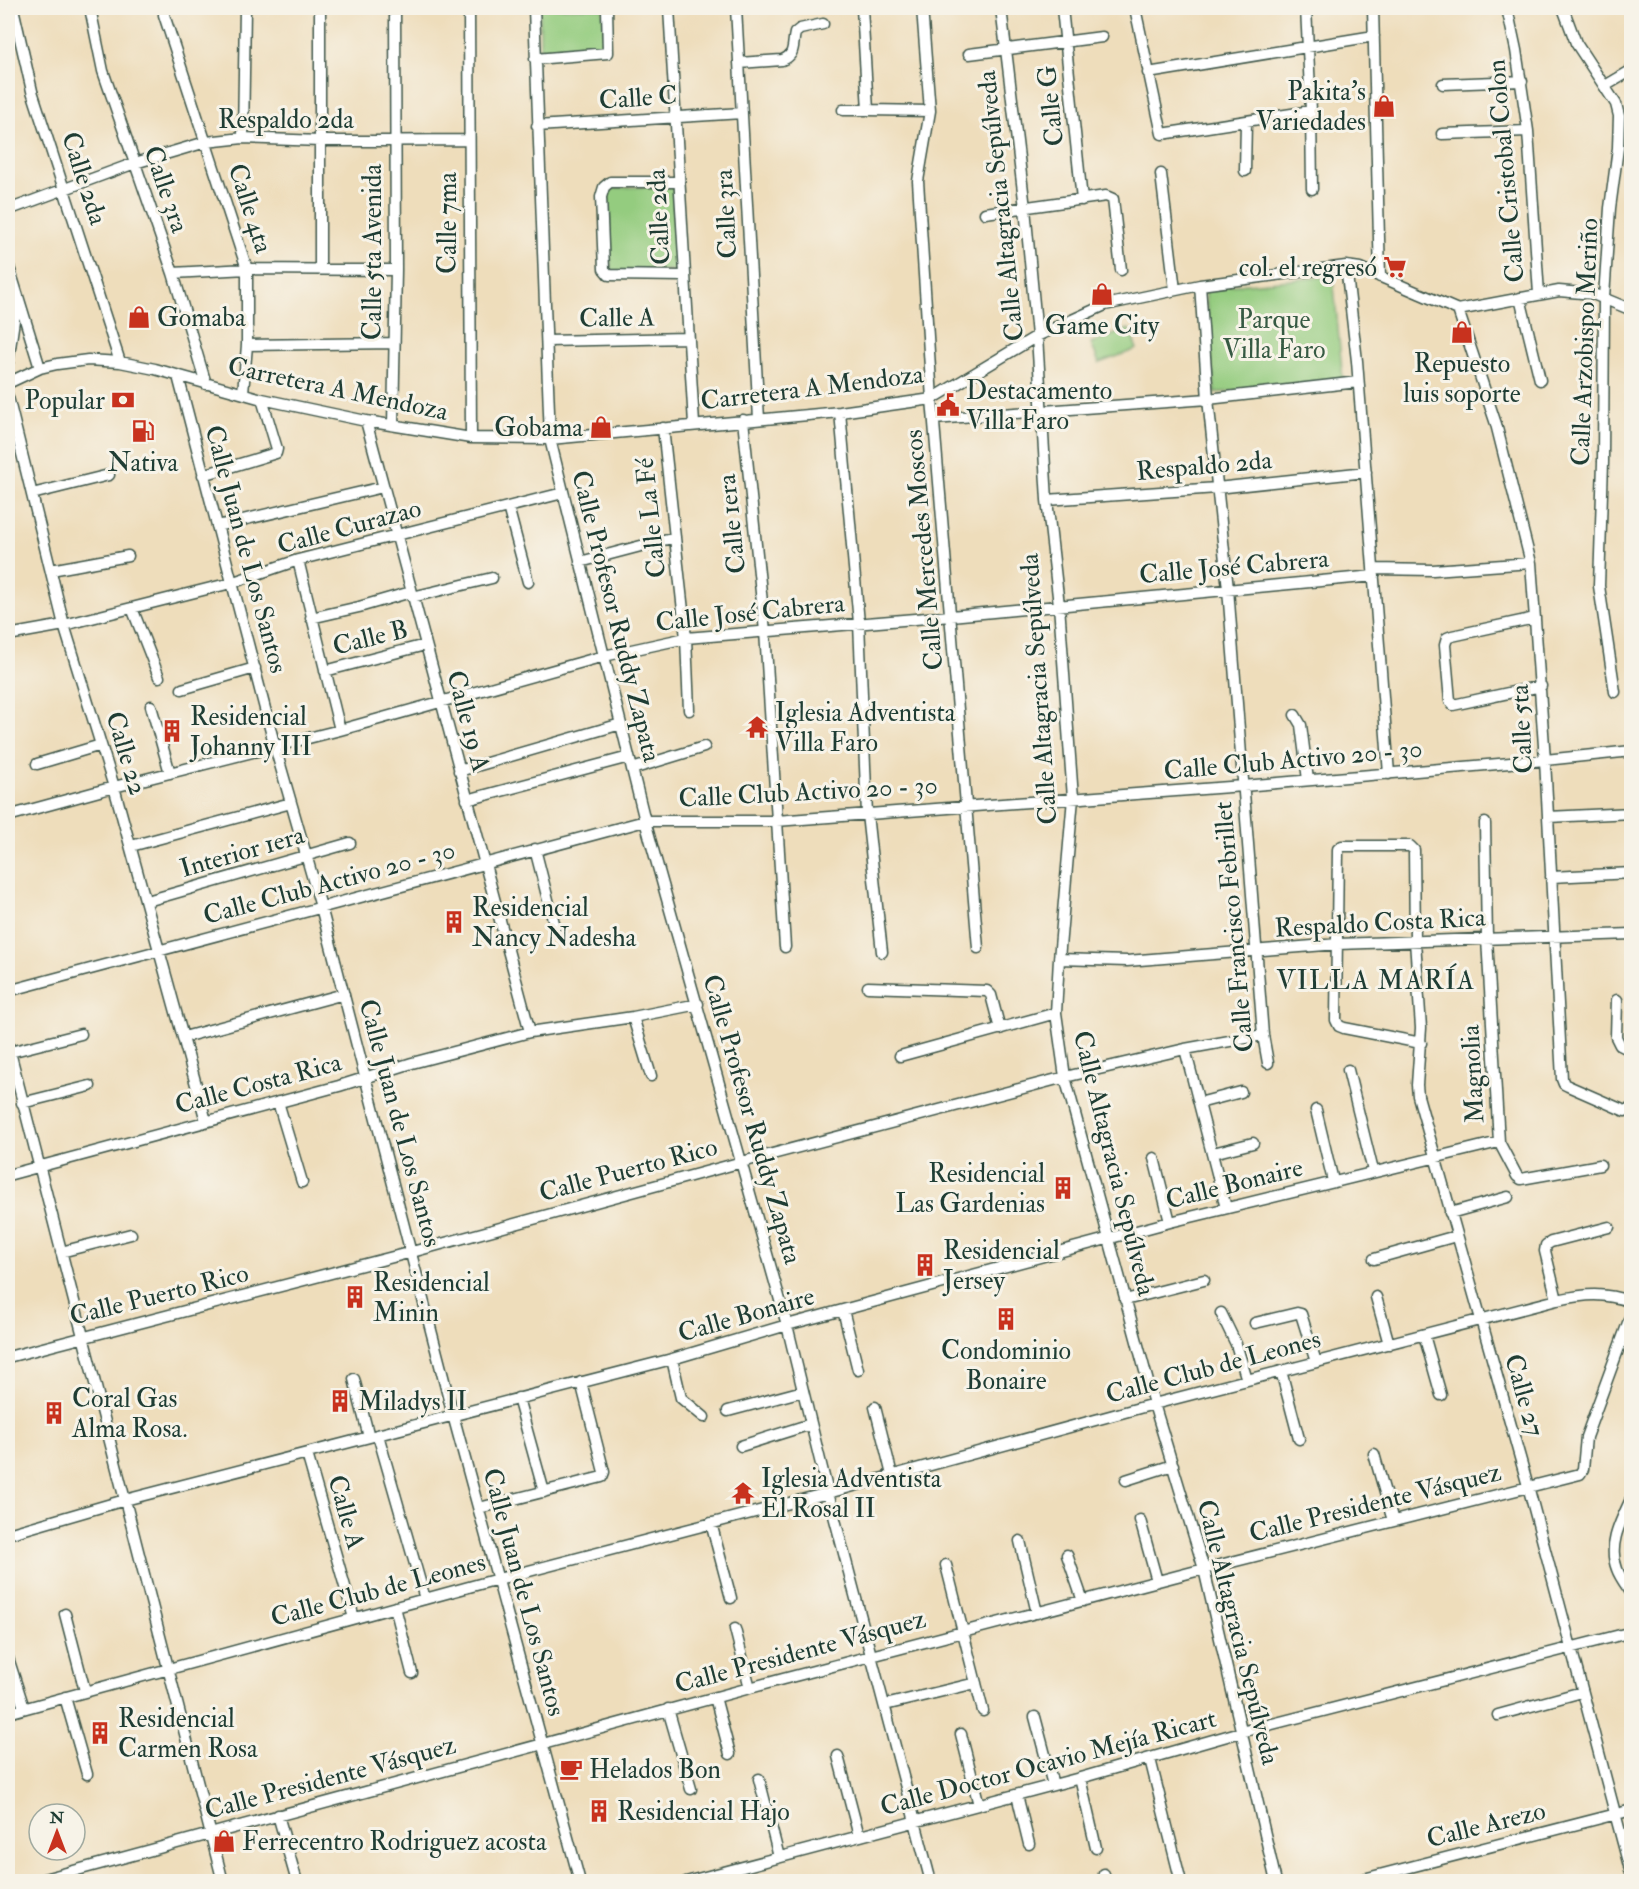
<svg xmlns="http://www.w3.org/2000/svg" width="1639" height="1889" viewBox="0 0 1639 1889" font-family="'IM FELL Double Pica',serif">
	<rect width="100%" height="100%" fill="#f7f3e8"/>
	<filter id="ink" filterUnits="userSpaceOnUse"><feTurbulence type="fractalNoise" baseFrequency=".0167" numOctaves="2"/><feDisplacementMap in="SourceGraphic" scale="12" xChannelSelector="R" yChannelSelector="G"/><feConvolveMatrix kernelMatrix="1 2 1 2 8 2 1 2 1" color-interpolation-filters="sRGB"/></filter>
	<filter id="wash" filterUnits="userSpaceOnUse"><feTurbulence type="fractalNoise" baseFrequency=".008" numOctaves="4" result="noise"/><feDisplacementMap in="SourceGraphic" scale="24" xChannelSelector="R" yChannelSelector="G"/><feGaussianBlur stdDeviation="1.35" result="paint"/><feColorMatrix in="noise" values="0 0 0 0 0 0 0 0 0 0 0 0 0 0 0 0 0 1.4 0 .05"/><feComposite in="paint" operator="in"/></filter>
	<g filter="url(#wash)">
		<rect width="100%" height="100%" fill="#edb"/>
		<path fill="#94cc7f" stroke="#5a845a" stroke-width="1.5" d="M540 8H603L605 47 540 53Z
			M673 186 678 270 611 273 608 188Z
			M1333 276 1343 381 1215 393 1205 288Z
			M1129 329 1137 349 1099 363 1091 343Z"/>
	</g>
	<g filter="url(#ink)">
		<g fill="none" stroke-linecap="round" stroke-linejoin="round">
			<g stroke="#3e5548" stroke-width="13">
				<path id="minor" d="M13 8 32 91 120 362
					M90 8 103 71 173 273 206 384
					M165 8 164 15 247 269V345L243 393
					M320 8V269
					M469 8 471 438
					M534 8 550 439 645 821 787 1325 828 1493 931 1882
					M669 8 694 424
					M736 8 759 419
					M862 8 868 110 930 111
					M922 8 930 111 918 181 932 399 978 948
					M1001 8 1025 208 1037 336 1047 500 1059 605 1073 798 1059 959 1056 1013 1065 1077 1154 1404 1204 1569 1276 1882
					M1062 8 1082 200
					M1135 8 1162 134 1311 111
					M1306 8 1311 111 1312 189
					M1373 8 1380 277
					M1507 8 1516 50 1528 131 1539 294
					M1563 8 1576 43 1616 104 1619 116 1618 148 1610 208 1604 297 1603 462 1599 586 1615 692
					M969 54 1102 37
					M535 59 608 53 607 8
					M739 63 782 60C796 55 792 45 795 33L800 29 823 24
					M1148 73 1374 36
					M1443 84 1522 81
					M1605 86 1632 70
					M843 110H868
					M537 126 742 113
					M1442 134 1528 131
					M243 138 245 8
					M1245 171 1246 122
					M1161 174 1175 290
					M678 182H610L604 187 601 197 604 269 609 275 684 276
					M8 210 135 163 206 142 243 138 320 141 468 140
					M985 213 1106 196 1113 199 1121 270
					M8 264 40 368
					M1346 266 1357 361 1389 774
					M173 273 247 269 396 270
					M1200 285 1208 399 1228 589 1263 1035 1268 1063
					M1520 298 1540 380
					M1458 310 1496 424 1531 563 1545 760 1562 1079 1564 1084 1568 1086 1625 1111 1632 1108
					M547 341 687 338
					M247 345 394 343
					M8 362 17 299
					M178 376 275 747 321 907 453 1415 580 1882
					M8 383 40 368 57 364 88 360 120 362 155 369 262 399 366 421 471 438 550 439 840 412 932 399 1037 336 1105 305 1200 285 1346 266 1360 268 1458 310 1559 291 1593 294 1632 310
					M8 397 64 625 114 787 206 1121
					M840 412 859 623 867 814 882 952
					M934 419 1208 399 1358 382
					M743 420 765 631 785 947
					M366 421 530 1032
					M393 425 396 270 395 8
					M663 428 686 638 689 710
					M203 475 276 453 277 449 262 399
					M32 494 109 475
					M1047 500 1217 488 1366 472
					M508 507 528 582
					M217 526 383 487
					M298 560 340 730
					M580 562 675 537
					M1373 569 1433 570 1531 563
					M51 570 128 556
					M412 597 492 578
					M132 608 159 677
					M311 618 359 607 411 592
					M1535 618 1452 636 1447 638 1445 645 1450 701 1453 705 1541 686
					M8 619 11 634
					M8 635 64 625 231 583 298 560 563 493
					M325 671 425 645
					M182 689 255 668
					M151 706 170 773
					M1295 715 1301 725 1308 780
					M37 764 101 745
					M632 769 704 747
					M459 771 621 724
					M467 800 629 757
					M8 816 114 787 340 730 604 656 686 638 951 616 1374 576
					M1548 817 1632 813
					M1485 823 1487 939 1499 1142 1517 1176 1521 1179 1600 1165
					M131 846 291 803
					M535 849 555 927
					M1551 877 1632 873
					M147 901 350 843
					M1059 959 1127 961 1338 944 1632 934
					M868 987 987 991 991 995 1000 1029
					M8 991 645 821H776L1243 786 1545 760 1632 751
					M1617 1000 1616 1037 1620 1045 1632 1051
					M633 1017 651 1076
					M184 1037 344 994
					M1421 1043 1344 1028 1339 1026 1336 1020 1338 849 1342 846H1410L1414 850 1415 941 1421 1028 1417 1085 1418 1096 1528 1486 1632 1877
					M8 1044 223 1882
					M1185 1049 1226 1208
					M10 1052 81 1034
					M900 1056 1056 1013
					M1348 1070 1373 1171
					M278 1102 302 1182
					M22 1103 90 1086
					M1199 1103 1241 1092
					M1316 1110 1333 1181
					M1213 1153 1253 1143
					M1154 1158 1170 1222
					M8 1175 339 1086 412 1063 530 1032 633 1017 698 1004
					M1450 1213 1508 1197
					M61 1252 131 1234
					M1374 1259 1456 1236
					M1376 1297 1389 1344
					M1125 1300 1204 1280
					M1557 1300 1545 1251 1546 1245 1551 1242 1609 1227
					M843 1310 858 1370
					M1221 1313 1236 1344 1247 1380
					M1255 1323 1297 1313 1301 1314 1316 1362
					M1424 1335 1441 1395
					M8 1357 412 1252 742 1162 1065 1077 1185 1049 1263 1035
					M672 1359 681 1398 704 1417
					M1281 1371 1299 1439
					M354 1379 369 1437
					M518 1398 544 1492
					M875 1407 892 1475
					M728 1411 803 1391
					M378 1435 425 1599
					M741 1446 811 1424
					M307 1454 354 1618
					M1374 1454 1393 1521
					M1126 1480 1173 1465
					M1632 1497C1622 1519 1607 1544 1617 1569 1620 1578 1627 1586 1632 1594
					M479 1508 602 1477 604 1472 581 1382
					M1140 1520 1157 1581
					M711 1523 731 1598
					M8 1534 125 1500 672 1359 787 1325 1170 1222 1499 1142
					M1020 1541 1037 1613
					M1067 1555 1083 1601
					M946 1565 983 1711
					M395 1607 412 1673
					M65 1614 85 1691
					M735 1629 750 1688
					M8 1658 24 1708
					M65 1697 87 1774
					M715 1697 730 1754
					M885 1705 976 1683
					M668 1709 691 1789
					M8 1713 498 1579 828 1493 1154 1404 1557 1300C1586 1294 1603 1292 1632 1302
					M1498 1715 1582 1692
					M1035 1717 1053 1785
					M961 1734 979 1805
					M838 1756 859 1836
					M1150 1759 1181 1882
					M1080 1778 1096 1848
					M759 1779 779 1857
					M1017 1795 1029 1844
					M278 1815 297 1882
					M1104 1874 1106 1882
					M33 1882 783 1679 1204 1569 1580 1474 1583 1469 1586 1437 1632 1312
					M686 1882 1080 1778 1241 1732 1632 1632
					M1352 1882 1632 1810"/>
			</g>
			<use href="#minor" stroke="#fff" stroke-width="10"/>
		</g>
	</g>
	<defs>
		<g id="shop-bare" transform="scale(1.8)"><path d="M-5-2.5h2.3a2.7 3.5 0 0 1 5.4 0H5L5.5 6h-11ZM-1.5-2.5h3a1.5 2.3 0 0 0-3 0Z" fill="#c8321e" stroke="#f7f3e8" stroke-width="2.5" paint-order="stroke"/></g>
		<g id="supermarket-bare" transform="scale(1.8)"><path d="M-6-5.5h2.5l.6 2H6L4.5 2H-2.5L-4.4-4H-6ZM-1.5 3.2a1.3 1.3 0 1 0 .1 0ZM3 3.2a1.3 1.3 0 1 0 .1 0Z" fill="#c8321e" stroke="#f7f3e8" stroke-width="2.5" paint-order="stroke"/></g>
		<g id="bank-bare" transform="scale(1.8)"><path d="M-6-4H6V4H-6ZM0-2.3a2.3 2.3 0 1 0 0 4.6a2.3 2.3 0 1 0 0-4.6Z" fill="#c8321e" stroke="#f7f3e8" stroke-width="2.5" paint-order="stroke"/></g>
		<g id="civic-bare" transform="scale(1.8)"><path d="M-.6-6.5H3V-4.5H.6V-3L4-1V1h2V6H-6V1h2V-1L-.6-3ZM-1.2 2.5V6h2.4V2.5Z" fill="#c8321e" stroke="#f7f3e8" stroke-width="2.5" paint-order="stroke"/></g>
		<g id="fuel-bare" transform="scale(1.8)"><path d="M-5.5-6h7V0h2V4h1.3V-2.5L3-4.5l.8-.8L6-3V5H2.5V1h-1V6h-7ZM-4.2-4.7v3.2H.2V-4.7Z" fill="#c8321e" stroke="#f7f3e8" stroke-width="2.5" paint-order="stroke"/></g>
		<g id="temple-bare" transform="scale(1.8)"><path d="M0-6L5-2H3V0L6.5 2.5H4V6H1.5V3h-3V6H-4V2.5H-6.5L-3 0V-2H-5Z" fill="#c8321e" stroke="#f7f3e8" stroke-width="2.5" paint-order="stroke"/></g>
		<g id="building-bare" transform="scale(1.8)"><path d="M-4-6H4V6H1V3H-1V6H-4ZM-2.5-4.3h1.7v1.8h-1.7ZM.8-4.3h1.7v1.8H.8ZM-2.5-1h1.7V.8h-1.7ZM.8-1h1.7V.8H.8Z" fill="#c8321e" stroke="#f7f3e8" stroke-width="2.5" paint-order="stroke"/></g>
		<g id="cafe-bare" transform="scale(1.8)"><path d="M-5.5-4.5H6V0H3Q3 3.5 0 3.5H-2.5Q-5.5 3.5-5.5 0ZM3-3.2v2h1.7v-2ZM-6 4.5H4V6H-6Z" fill="#c8321e" stroke="#f7f3e8" stroke-width="2.5" paint-order="stroke"/></g>
	</defs>
	<g fill-rule="evenodd">
		<use href="#shop-bare" x="1384" y="106"/>
		<use href="#supermarket-bare" x="1395" y="267"/>
		<use href="#shop-bare" x="1102" y="294"/>
		<use href="#shop-bare" x="139" y="317"/>
		<use href="#shop-bare" x="1462" y="332"/>
		<use href="#bank-bare" x="123" y="400"/>
		<use href="#civic-bare" x="948" y="405"/>
		<use href="#shop-bare" x="601" y="427"/>
		<use href="#fuel-bare" x="143" y="431"/>
		<use href="#temple-bare" x="757" y="727"/>
		<use href="#building-bare" x="172" y="731"/>
		<use href="#building-bare" x="454" y="922"/>
		<use href="#building-bare" x="1063" y="1188"/>
		<use href="#building-bare" x="925" y="1265"/>
		<use href="#building-bare" x="355" y="1297"/>
		<use href="#building-bare" x="1006" y="1319"/>
		<use href="#building-bare" x="340" y="1401"/>
		<use href="#building-bare" x="54" y="1413"/>
		<use href="#temple-bare" x="743" y="1493"/>
		<use href="#building-bare" x="100" y="1733"/>
		<use href="#cafe-bare" x="571" y="1769"/>
		<use href="#building-bare" x="599" y="1811"/>
		<use href="#shop-bare" x="224" y="1841"/>
	</g>
	<g text-anchor="middle" stroke-width="6" stroke-linejoin="round" paint-order="stroke">
		<g font-size="26" fill="#1f3d34" stroke="#f7f3e8" text-anchor="start">
			<text x="1366" y="100" text-anchor="end">Pakita's<tspan x="1366" dy="30">Variedades</tspan></text>
			<text x="1377" y="276" text-anchor="end">col. el regresó</text>
			<text x="157" y="326">Gomaba</text>
			<text x="1102" y="334" text-anchor="middle">Game City</text>
			<text x="1462" y="372" text-anchor="middle">Repuesto<tspan x="1462" dy="30">luis soporte</tspan></text>
			<text x="966" y="399">Destacamento<tspan x="966" dy="30">Villa Faro</tspan></text>
			<text x="105" y="409" text-anchor="end">Popular</text>
			<text x="583" y="436" text-anchor="end">Gobama</text>
			<text x="143" y="471" text-anchor="middle">Nativa</text>
			<text x="775" y="721">Iglesia Adventista<tspan x="775" dy="30">Villa Faro</tspan></text>
			<text x="190" y="725">Residencial<tspan x="190" dy="30">Johanny III</tspan></text>
			<text x="472" y="916">Residencial<tspan x="472" dy="30">Nancy Nadesha</tspan></text>
			<text x="1045" y="1182" text-anchor="end">Residencial<tspan x="1045" dy="30">Las Gardenias</tspan></text>
			<text x="943" y="1259">Residencial<tspan x="943" dy="30">Jersey</tspan></text>
			<text x="373" y="1291">Residencial<tspan x="373" dy="30">Minin</tspan></text>
			<text x="1006" y="1359" text-anchor="middle">Condominio<tspan x="1006" dy="30">Bonaire</tspan></text>
			<text x="72" y="1407">Coral Gas<tspan x="72" dy="30">Alma Rosa.</tspan></text>
			<text x="358" y="1410">Miladys II</text>
			<text x="761" y="1487">Iglesia Adventista<tspan x="761" dy="30">El Rosal II</tspan></text>
			<text x="118" y="1727">Residencial<tspan x="118" dy="30">Carmen Rosa</tspan></text>
			<text x="589" y="1778">Helados Bon</text>
			<text x="617" y="1820">Residencial Hajo</text>
			<text x="242" y="1850">Ferrecentro Rodriguez acosta</text>
		</g>
		<g font-size="26" fill="#1f3d34" stroke="#f7f3e8">
			<text transform="translate(638 97) rotate(-4)" y="9">Calle C</text>
			<text transform="translate(1050 106) rotate(-96)" y="9">Calle G</text>
			<text x="286" y="128">Respaldo 2da</text>
			<text transform="translate(1505 171) rotate(-95)" y="9">Calle Cristobal Colon</text>
			<text transform="translate(85 178) rotate(72)" y="9">Calle 2da</text>
			<text transform="translate(167 189) rotate(71)" y="9">Calle 3ra</text>
			<text transform="translate(1000 206) rotate(-96)" y="9">Calle Altagracia Sepúlveda</text>
			<text transform="translate(251 208) rotate(72)" y="9">Calle 4ta</text>
			<text transform="translate(725 214) rotate(-93)" y="9">Calle 3ra</text>
			<text transform="translate(658 217) rotate(-93)" y="9">Calle 2da</text>
			<text transform="translate(447 223) rotate(-90)" y="9">Calle 7ma</text>
			<text transform="translate(372 252) rotate(-90)" y="9">Calle 5ta Avenida</text>
			<text transform="translate(617 317) rotate(-1)" y="9">Calle A</text>
			<text transform="translate(1584 342) rotate(-88)" y="9">Calle Arzobispo Meriño</text>
			<text transform="translate(812 387) rotate(-7)" y="9">Carretera A Mendoza</text>
			<text transform="translate(338 388) rotate(12)" y="9">Carretera A Mendoza</text>
			<text transform="translate(1204 465) rotate(-5)" y="9">Respaldo 2da</text>
			<text transform="translate(650 518) rotate(-96)" y="9">Calle La Fé</text>
			<text transform="translate(731 524) rotate(-96)" y="9">Calle 1era</text>
			<text transform="translate(349 526) rotate(-15)" y="9">Calle Curazao</text>
			<text transform="translate(247 549) rotate(75)" y="9">Calle Juan de Los Santos</text>
			<text transform="translate(923 550) rotate(-95)" y="9">Calle Mercedes Moscos</text>
			<text transform="translate(1234 566) rotate(-5)" y="9">Calle José Cabrera</text>
			<text transform="translate(750 612) rotate(-6)" y="9">Calle José Cabrera</text>
			<text transform="translate(617 616) rotate(76)" y="9">Calle Profesor Ruddy Zapata</text>
			<text transform="translate(370 637) rotate(-14)" y="9">Calle B</text>
			<text transform="translate(1038 689) rotate(-94)" y="9">Calle Altagracia Sepúlveda</text>
			<text transform="translate(469 721) rotate(75)" y="9">Calle 19 A</text>
			<text transform="translate(1521 729) rotate(-93)" y="9">Calle 5ta</text>
			<text transform="translate(127 753) rotate(73)" y="9">Calle 22</text>
			<text transform="translate(1293 759) rotate(-5)" y="9">Calle Club Activo 20 - 30</text>
			<text transform="translate(808 791) rotate(-3)" y="9">Calle Club Activo 20 - 30</text>
			<text transform="translate(242 851) rotate(-16)" y="9">Interior 1era</text>
			<text transform="translate(329 882) rotate(-15)" y="9">Calle Club Activo 20 - 30</text>
			<text transform="translate(1380 922) rotate(-3)" y="9">Respaldo Costa Rica</text>
			<text transform="translate(1233 927) rotate(-95)" y="9">Calle Francisco Febrillet</text>
			<text transform="translate(1472 1074) rotate(-93)" y="9">Magnolia</text>
			<text transform="translate(258 1083) rotate(-15)" y="9">Calle Costa Rica</text>
			<text transform="translate(753 1119) rotate(74)" y="9">Calle Profesor Ruddy Zapata</text>
			<text transform="translate(401 1123) rotate(75)" y="9">Calle Juan de Los Santos</text>
			<text transform="translate(1115 1163) rotate(76)" y="9">Calle Altagracia Sepúlveda</text>
			<text transform="translate(628 1169) rotate(-15)" y="9">Calle Puerto Rico</text>
			<text transform="translate(1234 1183) rotate(-14)" y="9">Calle Bonaire</text>
			<text transform="translate(159 1294) rotate(-14)" y="9">Calle Puerto Rico</text>
			<text transform="translate(746 1314) rotate(-16)" y="9">Calle Bonaire</text>
			<text transform="translate(1213 1366) rotate(-15)" y="9">Calle Club de Leones</text>
			<text transform="translate(1525 1395) rotate(74)" y="9">Calle 27</text>
			<text transform="translate(1375 1502) rotate(-14)" y="9">Calle Presidente Vásquez</text>
			<text transform="translate(347 1512) rotate(74)" y="9">Calle A</text>
			<text transform="translate(378 1589) rotate(-15)" y="9">Calle Club de Leones</text>
			<text transform="translate(525 1592) rotate(75)" y="9">Calle Juan de Los Santos</text>
			<text transform="translate(1239 1632) rotate(76)" y="9">Calle Altagracia Sepúlveda</text>
			<text transform="translate(800 1651) rotate(-15)" y="9">Calle Presidente Vásquez</text>
			<text transform="translate(1048 1762) rotate(-15)" y="9">Calle Doctor Ocavio Mejía Ricart</text>
			<text transform="translate(330 1777) rotate(-15)" y="9">Calle Presidente Vásquez</text>
			<text transform="translate(1486 1824) rotate(-14)" y="9">Calle Arezo</text>
		</g>
		<g font-size="26" fill="#365a43" stroke="#f7f3e8">
			<text x="1274" y="328">Parque<tspan x="1274" dy="30">Villa Faro</tspan></text>
		</g>
		<g font-size="27" letter-spacing="1.5" fill="#1f3d34" stroke="#f7f3e8">
			<text x="1376" y="989">VILLA MARÍA</text>
		</g>
	</g>
	<rect width="1639" height="1889" fill="none" stroke="#f7f3e8" stroke-width="30"/>
	<g transform="translate(57 1832)"><circle r="28" fill="#f7f3e8" stroke="#a1aaa0" stroke-width="1.5"/>
	<path d="M0-4.5L10 22L0 15L-10 22Z" fill="#c8321e"/>
	<text y="-9" font-size="16" font-weight="bold" text-anchor="middle" fill="#1f3d34">N</text>
	</g>
</svg>
